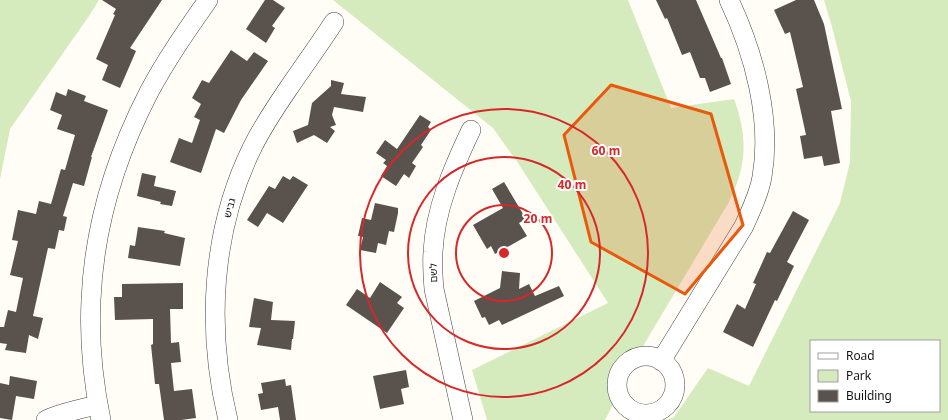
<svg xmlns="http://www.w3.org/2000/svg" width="948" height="420" viewBox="0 0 948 420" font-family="Georgia,'Noto Sans Hebrew',serif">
	<rect width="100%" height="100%" fill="#fffdf5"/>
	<path fill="#d5ebbd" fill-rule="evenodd" d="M0 0H99L89 16 10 129 0 179Z
		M333 0H628L671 108 734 99C748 137 747 166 729 202L646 341 605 420H487L472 370 608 303 520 166 493 128Z
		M824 0H948V420H667L674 417 708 368 749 386 840 203 850 162 851 101 832 27ZM811 341H939V411H811Z"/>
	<path fill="#5a524d" d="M102 0H162L130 48 136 51 120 88 102 80 108 65 96 59 115 15 113 14 116 9Z
		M265 0H273L285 8 272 26 275 28 266 43 246 29Z
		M656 0H696L721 58H722L731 84 710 92 705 78H700L690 52 682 55 667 18 665 19Z
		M796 0H814L824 24 842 109 831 111 840 163 824 166 822 156 804 159 800 136 806 135 796 89 803 87 790 32 785 34 774 10Z
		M231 50 247 61 254 52 268 61 241 100 224 133 216 129 201 173 170 162 179 138 192 143 200 120 194 117 201 104 192 98 202 80 209 83Z
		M331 80 344 83 341 94 366 97 363 112 334 107 332 115 336 125 330 127 335 131 327 143 314 135 297 143 293 131 308 125 312 103 331 86Z
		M68 89 86 96 84 101 108 110 91 157H92L84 186 73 183 63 216 67 217 64 231 59 230 55 249 48 248 33 316 43 318 38 339 29 335 26 353 5 350 7 344 0 343V327H4L8 310 16 312 23 278 10 275 18 241 12 240 18 210 36 214 39 201 51 204 61 169 65 170 75 135 57 129 62 115 50 110 56 92 66 96Z
		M420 115 431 122 428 127 431 130 421 145 423 147 412 163 416 166 409 178 404 174 396 186 381 176 387 166 383 163 386 160 376 153 385 140 397 149Z
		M142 173 156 176 154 186 176 191 172 206 160 204 161 202 137 196Z
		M283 176 290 180 293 176 308 185 283 223 267 213 258 227 247 220 269 186 275 189Z
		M504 182 526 219 519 223 527 236 495 254 491 246 487 249 473 225 503 208 492 189Z
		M375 203 398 208V213L394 232 389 231 386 245 378 243 376 253 360 250 363 237 358 236 362 218 371 220Z
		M793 211 809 220 787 262 794 266 777 301 775 300 753 347 723 332 737 304 745 309 756 284 753 283 767 252 770 253Z
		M138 227 165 231 164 233 185 238 180 266 128 258 130 245 135 246Z
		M502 271 520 273 519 289 529 284 535 296 559 286 564 296 502 325 499 320 489 325 485 317 482 318 474 301 500 288Z
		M380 282 402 297 397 303 404 308 387 333 346 305 357 289 370 298Z
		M183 283V309H170L171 343 179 342 181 362 171 363 174 391 192 389 196 418 181 420H164L159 384H155L151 345 153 344V319L115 320 114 297H122V284Z
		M254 298 273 302 271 320 295 321 293 339H292L291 350 257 345 261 328 249 327Z
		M406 370 409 387 401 389 404 404 380 409 373 376Z
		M10 376 37 381 34 399 16 396 12 420 0 418V383L9 385Z
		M285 379 286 386 291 385 296 420H280L278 407 261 410 258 394 263 393 261 383Z"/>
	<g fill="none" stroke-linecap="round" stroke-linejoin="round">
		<g stroke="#444" stroke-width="20">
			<path id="minor" d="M617 385a29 29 0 1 1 58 0a29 29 0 1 1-58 0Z
				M661 361 744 226C751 210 759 195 762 177 772 119 754 53 729 0
				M46 420C63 412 80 409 98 405
				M101 420C93 381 89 340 91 300 94 227 116 156 149 92 166 60 187 30 208 0
				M228 420C206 329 211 230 253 146 263 126 275 108 288 89 303 67 319 45 334 22
				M463 420 434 289C433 277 432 265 433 252 435 209 453 168 471 130"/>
		</g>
		<use href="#minor" stroke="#fff" stroke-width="19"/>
	</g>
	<path fill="#e8590c" fill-opacity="0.2" stroke="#e8590c" stroke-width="3" stroke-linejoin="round" d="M611 85 711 114 743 225 685 294 591 242 564 135Z"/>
	<g fill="none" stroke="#d62828" stroke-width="2">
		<circle cx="504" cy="253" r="48"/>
		<circle cx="504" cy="253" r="96"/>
		<circle cx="504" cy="253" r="144"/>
	</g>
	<g text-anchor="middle" stroke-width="4" stroke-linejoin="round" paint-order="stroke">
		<g font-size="10" fill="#111" stroke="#fff">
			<text transform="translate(229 208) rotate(-75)" y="4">גביש</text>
			<text transform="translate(433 273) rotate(-92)" y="4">לשם</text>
		</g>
	</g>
	<circle cx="504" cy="253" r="6" fill="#d62828" stroke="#fff" stroke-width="2"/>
	<g font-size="12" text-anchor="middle" font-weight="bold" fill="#d62828" stroke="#fff" stroke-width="4" stroke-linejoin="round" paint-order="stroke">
		<text x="606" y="155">60 m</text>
		<text x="572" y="189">40 m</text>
		<text x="538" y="223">20 m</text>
	</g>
	<rect x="810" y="340" width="130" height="72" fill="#ffffff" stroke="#a0a0a0"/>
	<rect x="818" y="353" width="20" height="6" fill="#ffffff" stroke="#a0a0a0"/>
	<text x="846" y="360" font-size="12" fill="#111111">Road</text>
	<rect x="818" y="370" width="20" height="12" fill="#d5ebbd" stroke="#a0a0a0"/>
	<text x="846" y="380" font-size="12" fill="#111111">Park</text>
	<rect x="818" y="390" width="20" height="12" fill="#5a524d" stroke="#a0a0a0"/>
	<text x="846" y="400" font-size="12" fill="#111111">Building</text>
</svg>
